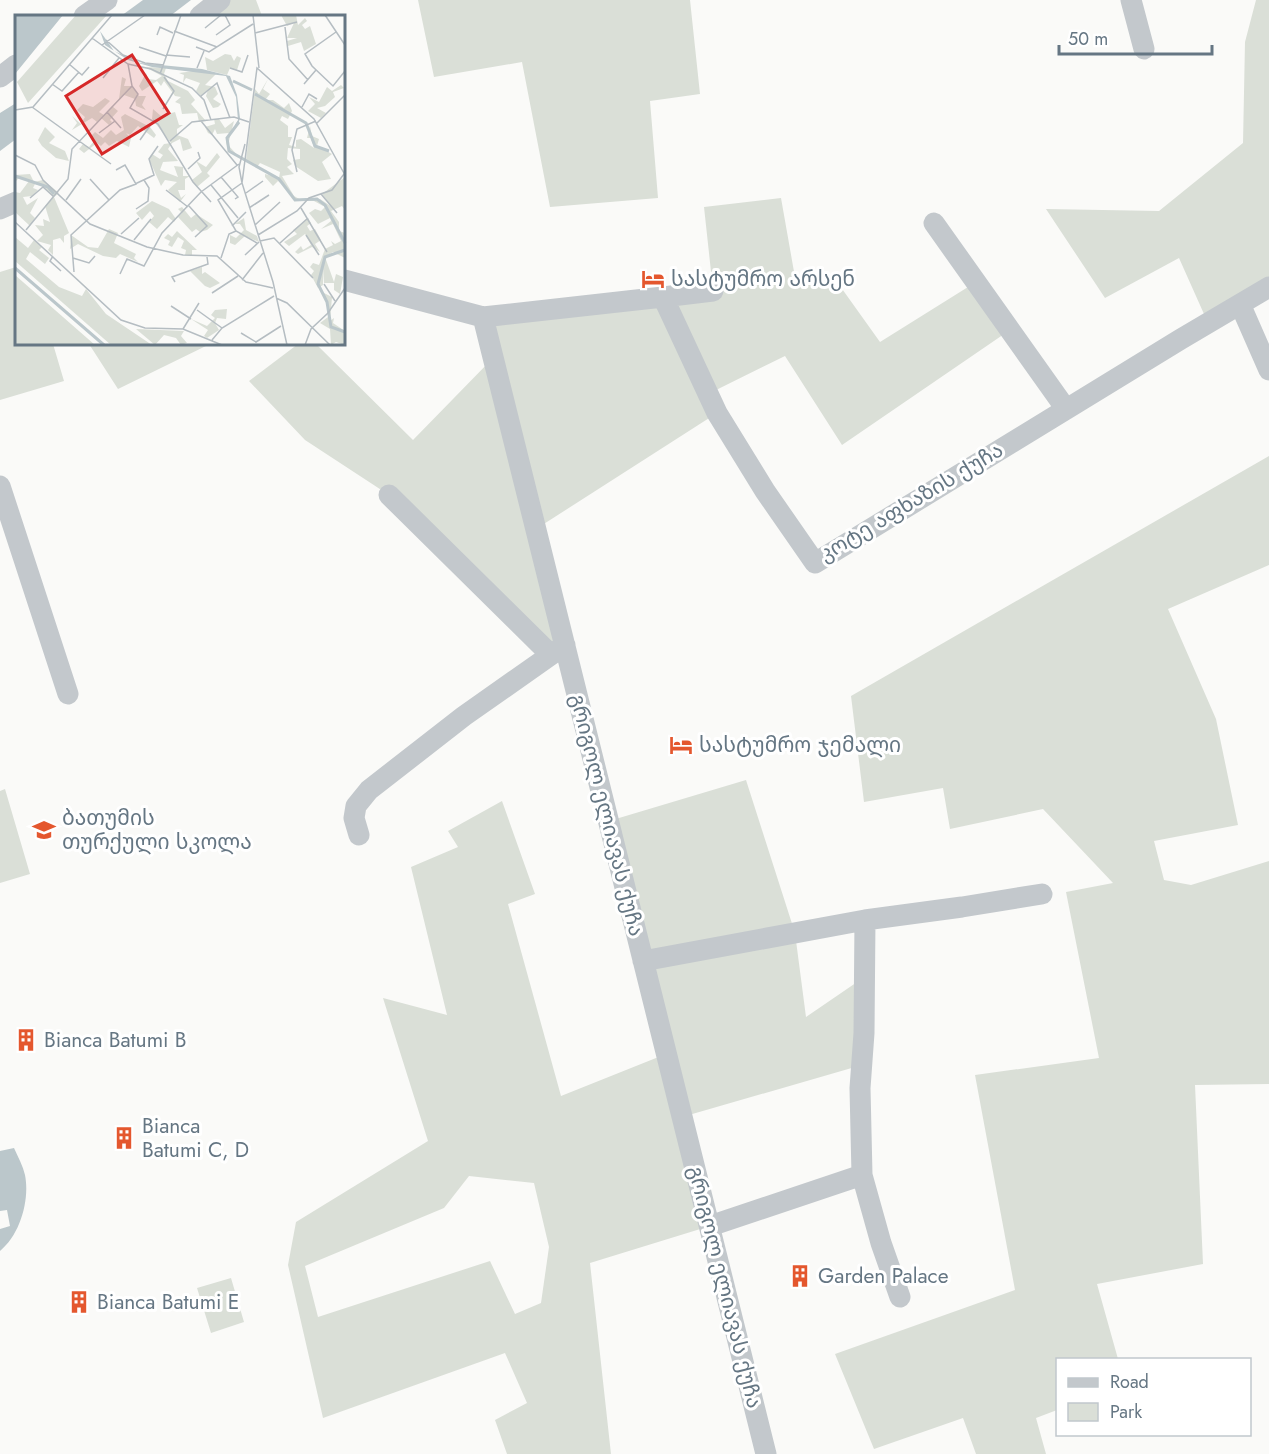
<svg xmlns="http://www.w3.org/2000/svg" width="1269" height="1454" viewBox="0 0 1269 1454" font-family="Jost,'Noto Sans Georgian',sans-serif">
	<rect width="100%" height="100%" fill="#fafaf8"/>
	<path fill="#dadfd7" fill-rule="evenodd" d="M220 0H256L262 16H200Z
		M418 0H690L700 94 650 101 658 198 550 207 522 62 434 77Z
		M1256 0H1269V287L1208 323 1179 258 1105 298 1046 209 1159 211 1243 143 1245 42Z
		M781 198 796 283 835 279 880 342 976 282 1010 330 842 445 785 356 708 394 717 413 536 529 565 645 550 654 389 495 305 440 249 381 298 344H316L413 440 493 358 483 317 713 290 704 207Z
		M16 267V344H53L64 381 0 400V272Z
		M89 344H210L118 389Z
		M1269 456V565L1168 609 1216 719 1238 825 1154 841 1164 880 1191 885 1269 861V1084L1195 1085 1203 1264 1097 1284 1118 1359 1058 1360 1057 1410 1036 1418 1046 1454H976L963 1418 874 1449 835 1354 1015 1290 975 1075 1099 1058 1066 892 1113 883 1043 809 950 829 943 788 864 802 851 696Z
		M746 780 795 933 806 1017 863 978 862 1065 682 1117 710 1226 590 1263 611 1454H507L495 1420 527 1403 505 1353 323 1418 288 1265 296 1222 428 1141 383 998 447 1015 411 867 458 847 448 831 502 801 535 894 508 904 561 1096 666 1054 609 821ZM469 1176 534 1183 549 1247 541 1303 515 1314 490 1261 318 1317 305 1266 444 1208Z
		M5 789 30 874 0 883V791Z
		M231 1278 244 1322 211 1333 197 1288Z"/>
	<path fill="#bbc7cb" d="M143 0H191L170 16H121Z
		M16 103V139L0 151V113Z
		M14 1148C18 1157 23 1166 25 1175 30 1200 20 1235 0 1251V1229L10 1226 7 1210 0 1211V1151Z"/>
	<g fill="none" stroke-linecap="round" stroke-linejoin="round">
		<path stroke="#c3c8cc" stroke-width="21" d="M1131 0 1144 49
			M84 16 107 0
			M200 16 220 0
			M0 77 16 65
			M0 209 16 202
			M934 223 1066 409
			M344 280 483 317 663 297 717 413 765 491 815 563 1181 339 1269 287
			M663 297 713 291
			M1240 304 1269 370
			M483 317 766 1454
			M0 486 68 694
			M389 495 550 654
			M359 835 354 818 356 806 369 790 464 716 565 645
			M865 920 864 1033 860 1088 862 1175 881 1243 900 1297
			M643 961 865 920 962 907 1042 894
			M710 1226 862 1175"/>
	</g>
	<defs>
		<g id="hotel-bare" transform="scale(1.8)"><path d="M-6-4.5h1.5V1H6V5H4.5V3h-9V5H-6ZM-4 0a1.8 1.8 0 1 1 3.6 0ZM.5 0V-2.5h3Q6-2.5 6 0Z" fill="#e4572e" stroke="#fff" stroke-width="2.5" paint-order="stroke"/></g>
		<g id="school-bare" transform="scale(1.8)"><path d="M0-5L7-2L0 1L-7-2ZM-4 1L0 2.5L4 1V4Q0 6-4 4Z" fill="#e4572e" stroke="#fff" stroke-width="2.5" paint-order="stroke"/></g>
		<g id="building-bare" transform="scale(1.8)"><path d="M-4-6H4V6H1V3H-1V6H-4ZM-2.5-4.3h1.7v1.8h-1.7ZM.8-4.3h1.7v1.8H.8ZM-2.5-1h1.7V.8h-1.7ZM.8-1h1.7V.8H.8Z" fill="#e4572e" stroke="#fff" stroke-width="2.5" paint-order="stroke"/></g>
	</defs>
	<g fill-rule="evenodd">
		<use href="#hotel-bare" x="653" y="279"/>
		<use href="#hotel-bare" x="681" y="745"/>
		<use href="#school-bare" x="44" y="830"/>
		<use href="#building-bare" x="26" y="1040"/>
		<use href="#building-bare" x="124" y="1138"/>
		<use href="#building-bare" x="800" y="1276"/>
		<use href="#building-bare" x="79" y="1302"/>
	</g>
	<g text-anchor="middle" stroke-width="6" stroke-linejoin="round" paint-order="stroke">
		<g font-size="21" fill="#657683" stroke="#fff" text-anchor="start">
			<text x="671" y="286">სასტუმრო არსენ</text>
			<text x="699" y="752">სასტუმრო ჯემალი</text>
			<text x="62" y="825">ბათუმის<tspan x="62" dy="24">თურქული სკოლა</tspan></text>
			<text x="44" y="1047">Bianca Batumi B</text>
			<text x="142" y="1133">Bianca<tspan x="142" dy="24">Batumi C, D</tspan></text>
			<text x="818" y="1283">Garden Palace</text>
			<text x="97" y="1309">Bianca Batumi E</text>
		</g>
		<g font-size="21" fill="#657683" stroke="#fff">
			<text transform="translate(911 502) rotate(-31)" y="7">კოტე აფხაზის ქუჩა</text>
			<text transform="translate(607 815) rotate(76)" y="7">გრიგოლ ელიავას ქუჩა</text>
			<text transform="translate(725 1287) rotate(76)" y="7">გრიგოლ ელიავას ქუჩა</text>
		</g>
	</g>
	<g transform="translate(15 15)">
		<rect width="330" height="330" fill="#fafaf8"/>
		<path d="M61 0H92L13 88 2 67ZM266 0H281L283 10 290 3 292 6 287 10 290 14 295 11 301 29 289 36 286 27 273 31 272 26 282 23H272L279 8 272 11ZM210 39 216 40 219 46 222 41 226 43 222 55 215 53 212 60 192 55 190 42 198 46ZM130 52 151 53 149 59 153 66 173 76 180 85 176 89 191 106 184 107 182 98 167 99 165 89 160 87 166 82 160 81 149 66 146 71 142 66 127 76 124 71 131 58 133 64 141 65 147 61ZM186 55 201 59 190 70 200 72 203 79 198 84 206 89 203 92 198 93 191 81 193 75 186 81 181 76 185 68 171 63 168 68 169 60 164 58ZM107 62 111 64 109 71H117L124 81H131L127 90 131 95 121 91 120 84 109 80 104 84ZM253 64 248 74 255 79 250 85H258L269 93 274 88 277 96 273 104 267 101 265 105 273 111V122H277L274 130 281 132V125L286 124 299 133 296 123H292L295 111 297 121 304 124 302 131 317 139 307 147 316 164 303 166 280 151 278 145 285 144V134L273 133 272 144 277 149 272 152 279 159 267 161 279 181 286 185 305 184 317 192 307 179 330 162V195L327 191 316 196 324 207V216L330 218V243L318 237 310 242 319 267 321 259 328 262 325 279 319 275V268H309L308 254V270L303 273 296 260 299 256 295 252 298 248 304 250 310 234 318 230 316 226 320 229 326 226 318 209 306 214 316 206 315 203 303 209 294 198 300 194 306 196 310 192 299 186H280L269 171 263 166 258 171 250 162V159L264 163 265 157 245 148 242 152 231 145 240 74 244 79ZM326 70 329 73 318 77 320 82 310 91 302 93 311 98 306 103 293 96 300 89 294 82 304 87 312 72 317 76ZM90 83 95 86 84 97 89 100 97 91 103 96 95 105 97 107 94 110 86 103 82 107 77 103 57 115 62 108 57 101 66 109 70 102 62 95 68 89 78 92ZM138 94 146 101 160 97 164 110H168L162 114V120L173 124 177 133 168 136 165 124 157 128 153 134 163 146 148 147 145 155 163 162 159 151 168 152V161H175L170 164V175H163L166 183 171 179 165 187 153 175 162 167 150 165 146 171 134 144 137 139 145 144 148 140 143 137 149 129 156 128 137 104ZM110 99 135 112 141 120 139 123 123 111 115 120 111 118 116 123 114 132 102 126 94 131 90 127 86 131 82 128 69 138 64 134 68 129 74 132 80 125 76 121 80 117 88 123 96 115 101 120 109 115 106 102ZM199 104H204L210 113 219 106 213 130 225 143 213 134 211 127 214 118 202 119 200 114 197 120 193 118 190 112 200 109ZM30 112 40 122 34 128 50 136 54 146 41 143 27 131 23 125ZM202 138 205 142 192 158 195 161 182 172 177 165 187 157 181 146 191 152ZM15 159 19 167 28 165 44 178 39 182 54 218 49 221V228L45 223 38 225V240L33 235 36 230 22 226 28 220 20 210 29 211 28 204 35 207 30 191 38 182 28 171 20 169 18 173 23 175 17 181 8 182 12 190 23 183 15 198 20 203 15 211 0 197V177L5 178 14 166 4 163 0 167V160ZM137 186 154 194 161 204 159 207 153 202 142 214 134 207 139 201 135 196 127 205 121 198ZM167 192 176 203 181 199 198 210 192 215 185 217 181 214 177 217 163 202 167 198 163 194ZM229 203 231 215 242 221 244 227 230 221 220 230 215 228V220L221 223 229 215 225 209H220ZM293 203 296 208 292 211 295 216 300 214 306 225 300 229 305 237 297 232 283 239 280 237 286 231 288 235 296 230 290 219 274 231 269 227 282 219 278 215ZM94 214 103 218 99 228 121 239 119 243 123 247 105 239 101 243 88 241 63 229 55 234 56 220 73 232 83 233ZM162 216 182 235H177V240H170L171 235 166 233 169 226 163 222 157 232 153 230 155 226 149 223 153 219 157 222ZM0 222 13 233 19 225 27 232 24 235 34 243 30 249 15 237 11 244 44 272 67 281 71 274 91 299 137 330H96L0 246ZM187 252V259L190 257 205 268 195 273 190 271 175 256ZM0 260 80 330H0ZM305 276 317 282 315 306 319 303 318 308 330 316V330L321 327 316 330 315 314 305 308 313 302 312 287ZM212 294 211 304 202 303 200 308 204 315 192 323 189 321 193 315 176 304 192 311 200 303 196 300 200 295ZM121 314 169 316 166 321 172 328 166 330 161 323 149 320 140 330Z" fill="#dadfd7"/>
		<path d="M0 0H48L0 59ZM85 16 99 36 125 48 187 54 215 61 222 80 225 103 223 110H220L223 105 221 82 211 61 137 52 113 45 90 30Z" fill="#bbc7cb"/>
		<path fill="none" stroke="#bbc7cb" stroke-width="3" d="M218 66 237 75M240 79 291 108 300 131 314 136M224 107 212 123 214 136 264 164 280 185 302 184 310 190 330 228M0 161 33 172 39 179M330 235 310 242 303 269 312 287 316 312 330 317M0 253 89 330"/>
		<path fill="none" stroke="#b5bdc2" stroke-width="1.5" d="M238 0 244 53M310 0 330 30M270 12 274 44 293 65M190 13 206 0M159 16 202 32M321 17 290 39 297 51 318 71 330 56M240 18 282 7M142 20 145 12 158 18M201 20 215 10 210 0M77 23 113 49 136 54 177 73 189 85 196 105M91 25 108 40 130 48 149 50M87 30 130 0M124 32 151 41M181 32 194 37 238 9M151 40 175 42M54 49 67 60 74 52M113 49 117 71 123 79 115 93 143 109 178 167 196 187M182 53 189 36M215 53 227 57 233 40M145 59 166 0M88 63 104 43M37 69 47 76 64 57M289 69 301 55M186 81 202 68 215 103M17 92 96 149M287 92 294 79 302 84M148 94 159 76 149 62M0 95 18 92 97 0M92 97 106 113M186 106 222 150M302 108 330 80M84 118 100 106M125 125 139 105M155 126 177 107 219 102 234 107M230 129 224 152 227 168 203 185 221 216 242 228M0 140 20 150 28 165 75 209 132 232 168 240 202 241 231 267 258 273M173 154 185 143 183 137M282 157 277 135 282 114 301 106M206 162 223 182 220 184M75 164 94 185M120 169 139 160 134 144 143 131M196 170 223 203M151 175 173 192M231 178 248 166M306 179 322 198M15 183 28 172 39 182M51 185 66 164M174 191 192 211 180 222M234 193 254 180M286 193 312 237M121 194 133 186 134 173 129 165M0 207 106 305 130 313 168 314 207 330M240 210 265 187M217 211 231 197M11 215 53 164 57 134 117 71M106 219 124 203M243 220 282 196 294 183 317 175 329 159M291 220 304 240M119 225 136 204M245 226 259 223 298 263M265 228 293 203M230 240 244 227M38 241 35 246 46 256M58 243 74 248 80 241M206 243 214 219 221 216M59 257 56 220 105 175 121 169 110 150 101 155M105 259 112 244 129 251 147 218 186 177 224 149M227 265 248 238M160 267 157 262 193 249 192 242M309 269 320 286M197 278 223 261M261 283 272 288 315 330M156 291 176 304M182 295 207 313M168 314 184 288M226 318 241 327 266 311M197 325 207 313 259 281M272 330 258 267 227 168 242 53 299 104 330 160M290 330 296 314 313 298 330 273"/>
		<path fill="#d62828" fill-opacity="0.15" stroke="#d62828" stroke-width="3" d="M117 40 154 98 87 139 51 81Z"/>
		<rect width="330" height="330" fill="none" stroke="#657683" stroke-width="3"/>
	</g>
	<rect x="1056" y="1358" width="195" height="78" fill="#ffffff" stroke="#c1c8cd" stroke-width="1.5"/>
	<rect x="1068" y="1378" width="30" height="9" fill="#c3c8cc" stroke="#c1c8cd" stroke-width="1.5"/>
	<text x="1110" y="1388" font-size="18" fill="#657683">Road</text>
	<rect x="1068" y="1403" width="30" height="18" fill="#dadfd7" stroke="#c1c8cd" stroke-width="1.5"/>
	<text x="1110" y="1418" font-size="18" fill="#657683">Park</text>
	<path d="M1059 45v9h153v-9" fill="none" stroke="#657683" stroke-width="3"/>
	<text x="1068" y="45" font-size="18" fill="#657683" stroke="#ffffff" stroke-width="4.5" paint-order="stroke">50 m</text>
</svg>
